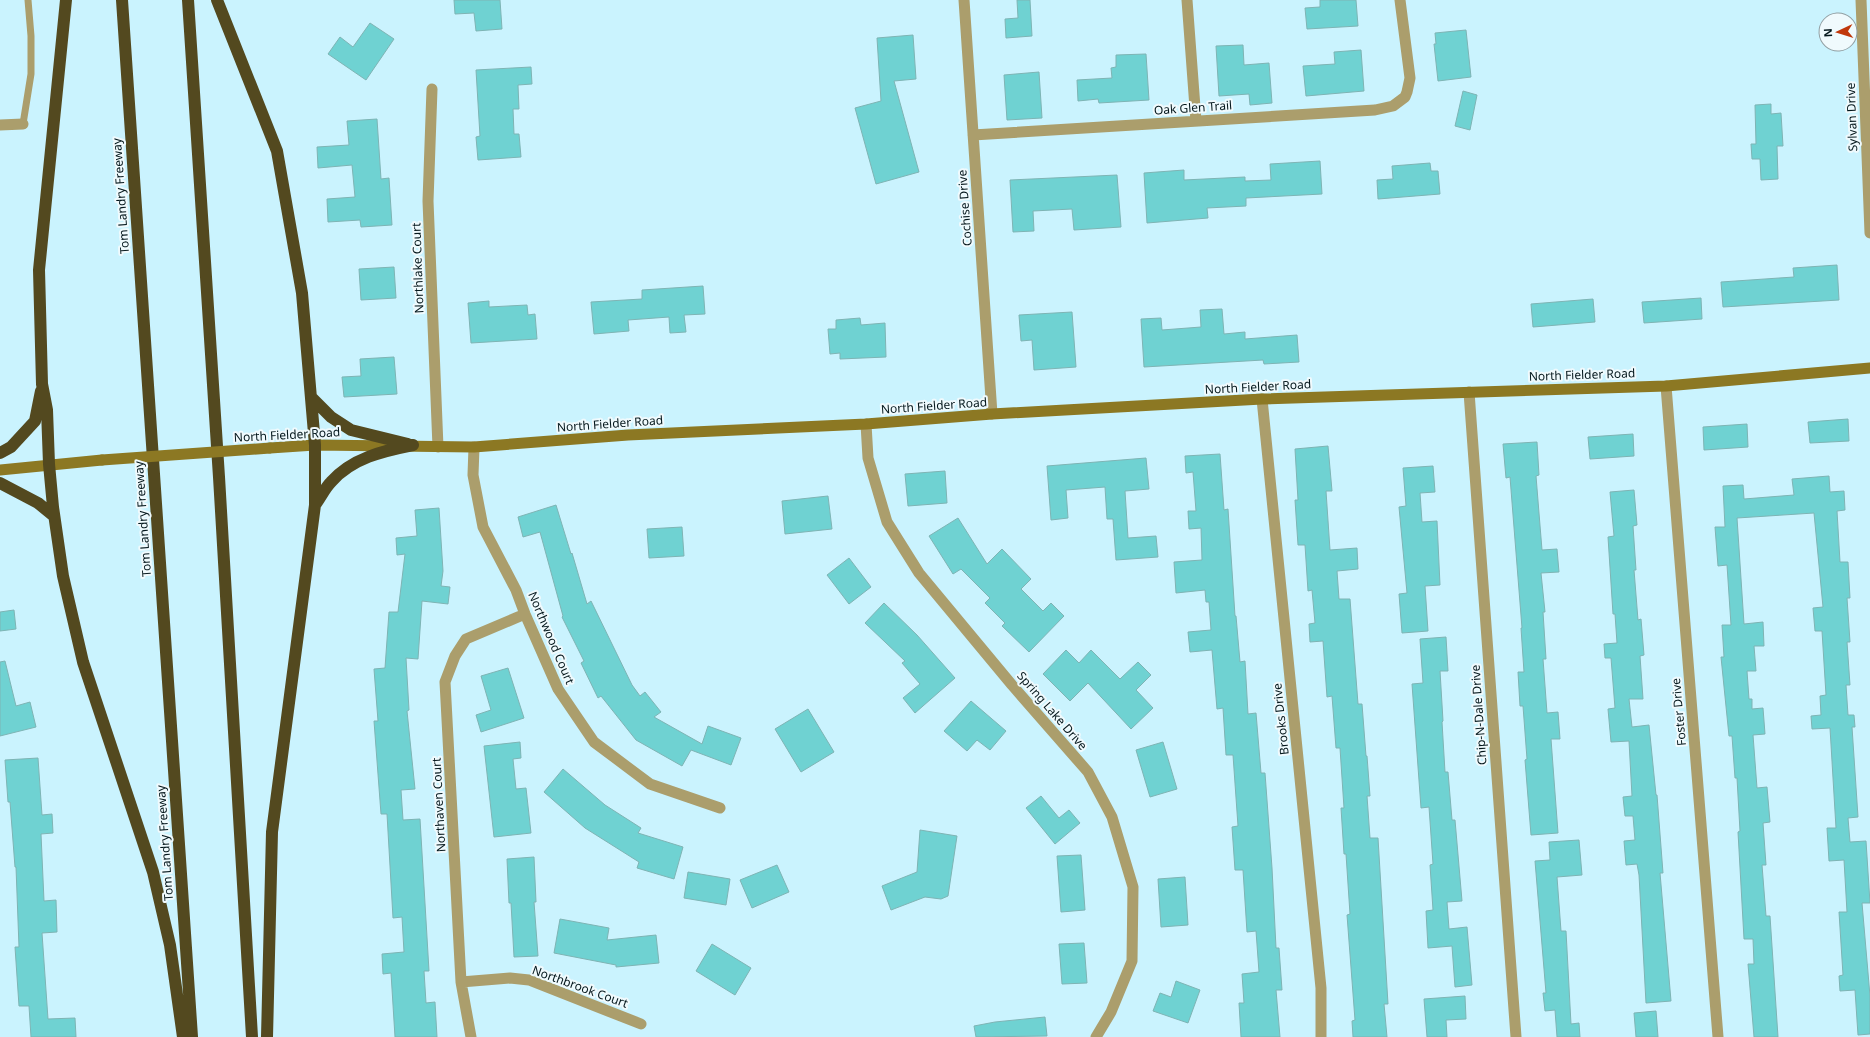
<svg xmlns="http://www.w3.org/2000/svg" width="1870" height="1037" viewBox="0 0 1870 1037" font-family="'Noto Sans',sans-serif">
	<rect width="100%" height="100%" fill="#caf3fe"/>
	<path fill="#6fd2d2" stroke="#7eb4b4" d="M454 0H500L502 29 476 31 474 13 455 14Z
		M1017 0H1030L1032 36 1006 38 1005 19 1018 18Z
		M1320 0H1356L1358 26 1307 29 1305 8 1320 7Z
		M370 23 394 39 366 80 328 54 340 37 353 47Z
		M1466 30 1471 77 1438 81 1434 44H1436L1435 33Z
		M913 35 916 79 894 81 919 172 876 184 855 108 881 101 877 38Z
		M1243 45 1244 65 1269 63 1272 103 1250 105 1249 94 1219 96 1216 46Z
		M1361 50 1364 91 1306 96 1303 66 1335 64 1334 52Z
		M1146 54 1149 100 1099 103 1098 99 1078 101 1077 80 1112 78 1111 68 1116 67V55Z
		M531 67 532 84 518 85 519 109H513L514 134H519L521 157 478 160 476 137 480 136 476 70Z
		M1039 72 1042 118 1007 120 1004 75Z
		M1463 91 1477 95 1470 130 1455 126Z
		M1771 104V114L1781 113 1783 146H1777L1778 179 1761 180 1760 159H1752L1751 144H1756L1755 105Z
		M377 119 381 179 389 178 392 225 361 227 360 220 328 222 327 199 355 197 352 165 318 168 317 147 349 145 347 121Z
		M1320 161 1322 194 1246 198V206L1207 208 1208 218 1147 223 1144 173 1184 170V180L1245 177V181L1271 180 1270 164Z
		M1430 163 1431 171H1438L1440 194 1378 199 1377 180 1393 179 1392 166Z
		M1117 175 1121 227 1074 230 1072 209 1033 211 1034 231 1013 232 1010 180Z
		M1837 265 1839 300 1723 307 1721 282 1794 277 1793 268Z
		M394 267 396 298 361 300 359 269Z
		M703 286 705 314 684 315 686 332 670 333 669 317 628 320 629 331 594 334 591 302 642 299V290Z
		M1701 298 1702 319 1644 323 1642 302Z
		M1593 299 1595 322 1533 327 1531 304Z
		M489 301V307L527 305 528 315 535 314 537 339 471 343 468 303Z
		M1222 309 1224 334 1245 332V339L1297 335 1299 362 1264 364 1263 360 1144 367 1141 319 1161 318 1162 330 1201 327 1200 310Z
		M1072 312 1076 367 1034 370 1032 340 1021 341 1019 315Z
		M860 318 861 325 885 323 886 357 840 359V353L830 354 828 329H836V320Z
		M394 357 397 394 344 397 342 377 361 376 360 359Z
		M1848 419 1849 441 1810 443 1808 422Z
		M1747 424 1748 447 1704 450 1703 427Z
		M1633 434 1634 456 1590 459 1588 437Z
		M1537 442 1539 475 1536 476 1542 550 1557 549 1559 572 1541 573 1545 612H1543L1546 659H1543L1547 713 1558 712 1560 739H1551L1558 833 1531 835 1525 760 1527 759 1523 706H1520L1518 672H1524L1521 628H1522L1510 477 1506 478 1503 444Z
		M1328 446 1332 491H1326L1330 550 1357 548 1358 569 1337 571 1339 599H1350L1358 704H1362L1366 756H1367L1370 796H1367L1370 838H1378L1388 1004H1384L1387 1037H1353L1352 1021 1355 1020 1347 915 1350 914 1346 854H1344L1341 808H1344L1340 748H1336L1332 696 1327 697 1323 641 1310 642 1309 624 1315 623 1312 590 1308 591 1305 545H1298L1295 500H1298L1295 449Z
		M1220 454 1224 510 1228 509 1235 616H1236L1240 662 1245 661 1248 714 1256 713 1261 773H1265L1272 868 1276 948H1279L1282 990H1276L1280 1037H1241L1239 1003H1244L1242 974 1259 972 1256 931 1247 932 1243 870H1235L1232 827 1238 826 1233 755H1226L1223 708 1217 709 1212 650 1190 652 1188 632 1211 630 1209 602H1206L1205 590 1176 593 1174 562 1202 560 1201 528 1189 529 1188 511H1196L1193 472 1186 473 1185 456Z
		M1146 458 1149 489 1125 491 1128 538 1156 536 1158 557 1116 560 1113 519H1107L1105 487 1066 490 1068 518 1051 520 1047 466Z
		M1433 466 1435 492 1420 493 1422 522 1437 521 1440 585 1425 586 1428 631 1402 633 1399 594 1407 593 1399 507 1406 506 1403 468Z
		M945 471 947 503 908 506 905 474Z
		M1829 476 1830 492 1844 491 1845 510 1837 511 1840 562H1848L1850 598H1847L1850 642H1847L1850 685H1846L1848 715H1854L1855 727H1852L1858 817 1848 818 1850 842 1866 841 1870 903H1862L1870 996V1034L1858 1035 1855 990 1840 991 1839 976 1843 975 1839 912H1847L1844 860 1829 861 1827 828H1836L1830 728 1812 729 1811 716 1821 715 1820 696 1826 695 1822 631H1815L1813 608 1823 607 1814 513 1737 518 1744 624 1763 622 1764 646H1754L1756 671H1747L1749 699H1752V709L1763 708 1765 734 1753 735 1757 788 1767 787 1770 822 1763 823 1766 865H1762L1766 916H1770L1778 1037H1754L1748 964H1754L1753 939H1744L1738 832 1740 831 1737 778H1735L1732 736H1729L1721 657H1724L1722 625H1731L1727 565 1718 566 1715 527H1725L1723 486 1743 485 1744 499 1794 495 1792 479Z
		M1634 490 1637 525 1633 526 1636 570H1634L1638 620 1641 619 1644 655 1640 656 1643 699H1629L1632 727 1649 725 1656 795H1657L1663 873H1660L1671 1001 1646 1003 1639 875 1637 864 1626 865 1624 841 1635 840 1633 816H1625L1623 797 1632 796 1629 741 1611 742 1608 709 1615 708 1611 658H1605L1604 644 1617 643 1615 614H1613L1608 537 1614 536 1610 492Z
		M828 496 832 529 785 534 782 501Z
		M556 505 571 554 572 553 587 604 591 601 632 685 640 696 645 692 661 712 654 717 702 744 708 726 741 738 731 765 691 750 682 766 636 740 601 696 598 698 581 663 584 661 562 617 563 616 540 532 523 537 518 517Z
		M439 508 443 571 441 586 450 587 448 604 422 601 418 659 406 658 409 710 407 711 415 789 401 790 403 820 420 819 429 971H424L426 1003 435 1002 437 1037H395L391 973 383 974 382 954 404 952 402 917 393 918 387 814H381L374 721H378L374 669 385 668 389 612H398L405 554 397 555 396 538 417 536 415 510Z
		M958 518 987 564 1002 549 1031 579 1021 589 1043 611 1051 603 1064 616 1029 652 1002 626 1005 623 985 603 990 598 961 569 953 574 929 536Z
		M682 527 684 556 649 558 647 529Z
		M849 558 871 587 849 604 827 575Z
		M884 603 917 635 955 678 915 713 903 698 920 684 902 663 905 661 865 623Z
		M14 610 16 629 0 631V612Z
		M1446 637 1448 671H1440L1443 721 1442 722 1445 772H1448L1452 820H1455L1462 901 1447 902 1449 929 1467 927 1472 985 1455 987 1452 946 1428 948 1426 911 1433 910 1430 865 1433 864 1429 807 1421 808 1412 684 1423 683 1420 639Z
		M1066 650 1079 663 1091 650 1120 679 1138 662 1151 675 1136 690 1153 708 1131 729 1088 683 1070 701 1043 674Z
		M5 661 16 706 30 702 36 727 0 736V662Z
		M508 668 524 718 481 732 476 715 491 710 481 676Z
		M971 701 1006 731 990 750 977 740 967 751 944 731Z
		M808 709 834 752 801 772 775 729Z
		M520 742 521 758 513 759 516 789 526 788 531 833 494 837 484 746Z
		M1163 742 1177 789 1150 797 1136 750Z
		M38 758 42 815 52 814 53 833 41 834 44 901 56 900 57 932 42 933 48 1019 75 1018 76 1037H31L29 1006H19L15 947H19L16 867H15L10 802H8L5 760Z
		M563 769 605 805 641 828 638 833 683 847 674 879 637 868 639 862 585 828 544 792Z
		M1041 796 1059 818 1069 810 1080 823 1055 844 1026 808Z
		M920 830 957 836 948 896 941 899 925 897 891 910 882 886 917 872Z
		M1579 840 1582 875 1557 877 1561 931H1566L1571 1024 1579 1023 1580 1037H1557L1555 1010 1545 1011 1543 993H1546L1535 861 1550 860 1549 842Z
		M1081 855 1085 910 1061 912 1057 856Z
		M534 857 536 902H534L538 956 514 957 511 903H509L507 859Z
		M777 865 789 892 752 908 740 880Z
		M688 872 730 879 726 905 684 898Z
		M1185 877 1188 925 1161 927 1158 879Z
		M560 919 609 928 607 940 656 935 659 963 616 967V965L554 953Z
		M1084 943 1087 983 1062 984 1059 944Z
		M712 944 751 968 735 995 696 971Z
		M1176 981 1200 990 1188 1023 1153 1011 1160 993 1171 997Z
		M1465 996 1466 1019 1446 1020 1447 1037H1427L1424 999Z
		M1656 1011 1658 1037H1636L1634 1013Z
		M1045 1017 1047 1036 976 1037 974 1026 995 1022Z"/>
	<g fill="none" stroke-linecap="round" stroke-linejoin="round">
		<path stroke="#ab9e6c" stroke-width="7" d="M23 124 31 74V36L28 0"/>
		<path stroke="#ab9e6c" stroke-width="11" d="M964 0 992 414
			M1187 0 1196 121
			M1861 0 1870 233
			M432 89 428 201 438 447
			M0 125 23 124
			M973 135 1375 110 1393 106 1405 97 1407 92 1410 78 1400 0
			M1666 386 1718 1037
			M1469 392 1516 1037
			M1262 399 1321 988V1037
			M866 424 868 458 887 522 919 573 1012 685 1088 772 1112 817 1133 887 1132 961 1111 1012 1096 1037
			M474 447 473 475 483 527 516 590 525 614 558 689 594 742 650 784 720 808
			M461 982 510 978 529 980 641 1024
			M471 1037 461 982 445 682 455 656 466 639 525 614"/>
		<path stroke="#8c7823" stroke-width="11" d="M270 448 315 445 474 447 628 435 866 424 992 414 1262 399 1666 386 1870 368
			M0 470 102 460"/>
		<path stroke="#53491f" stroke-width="12" d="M66 0 39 270 42 384 47 410 49 464 53 507 63 576 83 662 153 872 170 945 183 1037
			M122 0 192 1037
			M188 0 219 477 252 1037
			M217 0 277 151 302 293 315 445V505L272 832 267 1037
			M311 397 331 417 351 430 408 444
			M0 453 11 447 35 421 41 391
			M0 483 38 503 54 516
			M315 505C321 497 325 488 331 482 352 458 383 451 413 445"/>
		<path stroke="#8c7823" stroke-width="11" d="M102 460 270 448"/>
	</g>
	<g text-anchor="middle" stroke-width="4" stroke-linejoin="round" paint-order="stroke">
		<g font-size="12" fill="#04171c" stroke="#f0fafd">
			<text transform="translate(1193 108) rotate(-4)" y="4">Oak Glen Trail</text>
			<text transform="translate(1852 117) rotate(-92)" y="4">Sylvan Drive</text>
			<text transform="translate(121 196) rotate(-94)" y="4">Tom Landry Freeway</text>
			<text transform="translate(965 208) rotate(-94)" y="4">Cochise Drive</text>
			<text transform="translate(418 268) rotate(-92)" y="4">Northlake Court</text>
			<text transform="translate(1582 375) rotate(-2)" y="4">North Fielder Road</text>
			<text transform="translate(1258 387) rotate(-3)" y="4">North Fielder Road</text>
			<text transform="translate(934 406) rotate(-4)" y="4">North Fielder Road</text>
			<text transform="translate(610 424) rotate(-4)" y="4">North Fielder Road</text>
			<text transform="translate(287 435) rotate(-3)" y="4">North Fielder Road</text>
			<text transform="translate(143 519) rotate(-94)" y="4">Tom Landry Freeway</text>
			<text transform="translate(551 638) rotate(67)" y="4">Northwood Court</text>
			<text transform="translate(1052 711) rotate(49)" y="4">Spring Lake Drive</text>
			<text transform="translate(1679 712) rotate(-95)" y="4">Foster Drive</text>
			<text transform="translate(1479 715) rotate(-94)" y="4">Chip-N-Dale Drive</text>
			<text transform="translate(1281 719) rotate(-96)" y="4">Brooks Drive</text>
			<text transform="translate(439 805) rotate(-93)" y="4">Northaven Court</text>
			<text transform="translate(165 843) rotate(-94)" y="4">Tom Landry Freeway</text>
			<text transform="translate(580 987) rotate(20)" y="4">Northbrook Court</text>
		</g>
	</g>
	<g transform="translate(1838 32) rotate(266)"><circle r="19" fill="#f0fafd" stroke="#929fa3"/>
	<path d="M0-3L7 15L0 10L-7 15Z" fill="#c0370b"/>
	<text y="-6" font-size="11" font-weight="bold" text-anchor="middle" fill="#04171c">N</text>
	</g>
</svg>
